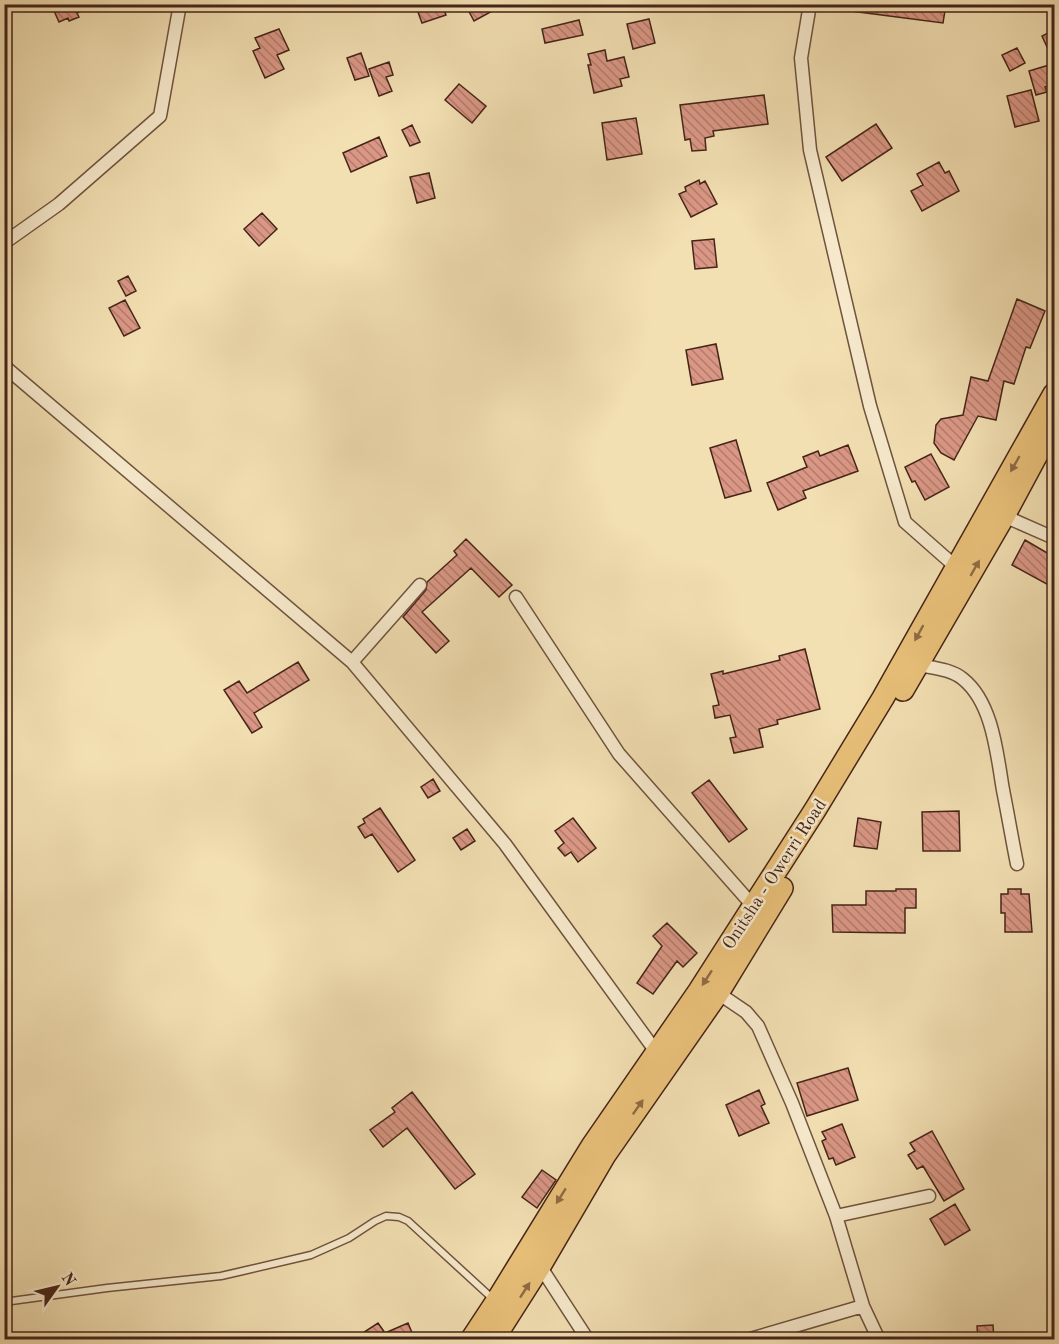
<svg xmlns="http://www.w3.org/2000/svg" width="1059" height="1344" viewBox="0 0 1059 1344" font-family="'Old Standard TT',serif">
	<defs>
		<pattern id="building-back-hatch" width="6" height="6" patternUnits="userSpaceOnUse" patternTransform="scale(1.5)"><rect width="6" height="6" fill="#da9785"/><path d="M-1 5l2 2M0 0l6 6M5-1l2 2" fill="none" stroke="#b37b6c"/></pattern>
	</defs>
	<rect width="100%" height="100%" fill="#f2dfb2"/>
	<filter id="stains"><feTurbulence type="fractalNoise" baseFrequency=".00333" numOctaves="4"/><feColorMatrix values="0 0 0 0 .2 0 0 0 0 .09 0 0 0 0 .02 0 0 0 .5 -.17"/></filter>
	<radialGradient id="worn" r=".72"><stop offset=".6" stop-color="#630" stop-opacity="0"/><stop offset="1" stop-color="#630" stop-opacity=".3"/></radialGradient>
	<path fill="url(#building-back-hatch)" stroke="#452418" stroke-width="1.5" d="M51 4H95L77 13 79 17 69 21 68 18 59 22Z
		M415 4H442L446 15 422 23Z
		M465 4H505L474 21Z
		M852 4H946L943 23 851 11Z
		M649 19 655 43 633 49 627 24Z
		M579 20 583 35 545 43 542 29Z
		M279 29 289 50 277 55 284 69 265 78 253 51 260 48 255 38Z
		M1054 30V62L1042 36Z
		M1017 48 1025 63 1010 71 1002 55Z
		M605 50 607 61 624 57 629 77 620 79 622 86 594 93 588 65H591L588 54Z
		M361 53 369 76 355 80 347 58Z
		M389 62 393 75 386 77 392 91 379 96 369 69Z
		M1049 65 1054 84 1045 87 1047 92 1036 95 1029 71Z
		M459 84 486 106 472 123 445 100Z
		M1031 90 1039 121 1015 127 1007 96Z
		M764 95 768 124 713 131 714 136 705 138 706 150 692 151 690 139 685 140 680 105Z
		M636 118 642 154 607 160 602 123Z
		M876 124 892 148 842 181 826 157Z
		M412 125 420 142 410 146 402 130Z
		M379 137 387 156 351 172 343 153Z
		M939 162 945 173 949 171 959 191 922 211 911 191 923 185 917 174Z
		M429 173 435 198 417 203 410 177Z
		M699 180 700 184 705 181 717 204 691 217 679 194 686 191 685 187Z
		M262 213 277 229 259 246 244 229Z
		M714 239 717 267 695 269 692 241Z
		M128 276 136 291 126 296 118 281Z
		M1017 299 1045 311 1030 348 1026 347 1014 384 1004 381 996 420 978 416 954 460 941 453 934 443 936 425 941 419 963 415 971 377 988 381Z
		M125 300 140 328 124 336 109 308Z
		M716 344 723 379 692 385 686 350Z
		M736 440 751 491 725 498 710 448Z
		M848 445 858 471 803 491 806 498 778 510 767 483 807 467 803 457 818 451 820 456Z
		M931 454 949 487 925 500 915 481 912 482 905 467Z
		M466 539 512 585 499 597 471 568 422 612 449 641 436 653 403 617 426 590 427 582 457 555 454 551Z
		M1025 540 1054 557V588L1012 565Z
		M805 649 820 709 777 720 778 724 759 729 763 747 734 753 730 738 736 737 730 715 715 718 713 706 719 705 711 674 723 671V674L780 660 779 656Z
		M298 662 309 680 254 713 262 727 252 733 224 690 239 681 247 693Z
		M433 779 440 791 428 798 421 787Z
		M709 780 747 829 729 842 692 793Z
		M380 808 415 860 398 872 372 834 365 838 358 827 365 823 363 819Z
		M959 811 960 851H923L922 812Z
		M573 818 596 848 578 862 571 852 565 856 558 848 564 843 555 831Z
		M858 818 881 822 877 849 854 846Z
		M467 829 475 841 461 850 453 838Z
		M896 889H916V908H905V933L833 932 832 905H866V891H896Z
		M1008 889H1021V894H1029L1032 932H1005V913H1001V894H1008Z
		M667 923 697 953 683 967 677 961 653 994 637 983 662 946 653 936Z
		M848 1068 858 1100 807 1116 797 1083Z
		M759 1090 765 1104 761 1106 769 1123 739 1136 726 1105Z
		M412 1092 475 1174 455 1189 407 1128 383 1147 370 1130 395 1112 392 1108Z
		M842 1124 855 1157 836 1165 833 1158 829 1159 822 1141 826 1139 822 1132Z
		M932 1131 964 1189 944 1201 923 1166 917 1169 908 1155 915 1151 910 1143Z
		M542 1170 556 1180 537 1208 522 1197Z
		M955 1204 970 1230 945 1245 930 1219Z
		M378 1323 385 1333 408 1323 415 1340H352Z
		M993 1325 994 1340H978L977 1326Z"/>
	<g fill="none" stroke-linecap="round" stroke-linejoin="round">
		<g stroke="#70533e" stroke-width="9">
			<path id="service" d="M4 1302 107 1288 221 1276 247 1270 311 1255 349 1238 375 1221 386 1216 399 1217 408 1221 493 1299"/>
		</g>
		<g stroke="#70533e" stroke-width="15">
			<path id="minor" d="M810 4 801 58 810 150 870 406 905 522 956 567
				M4 243 59 204 160 116 180 4
				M4 366 352 662 505 844 657 1053
				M1004 516 1054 538
				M516 597 619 754 754 907
				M352 662 420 585
				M918 665C933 668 951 669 963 679 993 703 997 755 1003 790 1008 815 1012 839 1017 864
				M718 993 746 1012 758 1026 792 1103 836 1216 863 1306 879 1340
				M836 1216 929 1196
				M540 1266 588 1340
				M747 1340 863 1306"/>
		</g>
		<g stroke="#452418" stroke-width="24">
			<path id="trunk" d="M903 690 1004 516 1054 423
				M471 1340 496 1302 592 1146 699 991 815 810 883 698 1054 394
				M493 1340 540 1266 605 1155 718 993 782 888"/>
		</g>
		<use href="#service" stroke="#f7eacd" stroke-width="6"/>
		<use href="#minor" stroke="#f7eacd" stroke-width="12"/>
		<use href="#trunk" stroke="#e9c079" stroke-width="21"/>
	</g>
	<defs><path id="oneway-solid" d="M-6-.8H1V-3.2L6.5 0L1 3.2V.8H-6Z" transform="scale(1.5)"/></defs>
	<g fill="#8f6a44">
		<use href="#oneway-solid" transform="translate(1015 464) rotate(120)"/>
		<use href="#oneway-solid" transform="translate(975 568) rotate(-60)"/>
		<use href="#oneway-solid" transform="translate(919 633) rotate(119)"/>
		<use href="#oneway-solid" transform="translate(707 978) rotate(123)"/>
		<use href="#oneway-solid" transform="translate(638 1107) rotate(-55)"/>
		<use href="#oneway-solid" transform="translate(561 1196) rotate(122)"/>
		<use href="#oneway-solid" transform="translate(525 1290) rotate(-57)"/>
	</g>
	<g text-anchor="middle" stroke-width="5" stroke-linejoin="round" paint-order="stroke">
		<g font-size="18" fill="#452418" stroke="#f7eacd">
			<text transform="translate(774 874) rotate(-57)" y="6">Onitsha - Owerri Road</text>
		</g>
	</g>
	<rect width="1059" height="1344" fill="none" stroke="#f2dfb2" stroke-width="24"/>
	<rect x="6" y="6" width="1047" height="1332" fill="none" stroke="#452418" stroke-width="3"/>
	<rect x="12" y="12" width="1035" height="1320" fill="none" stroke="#452418" stroke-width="1.5"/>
	<g transform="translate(57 1287) rotate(56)" stroke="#f7eacd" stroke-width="4.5" paint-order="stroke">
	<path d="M0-4.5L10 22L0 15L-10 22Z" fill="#452418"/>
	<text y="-9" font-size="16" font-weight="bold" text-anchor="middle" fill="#452418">N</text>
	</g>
	<rect width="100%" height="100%" filter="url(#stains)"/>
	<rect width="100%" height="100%" fill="url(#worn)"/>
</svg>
